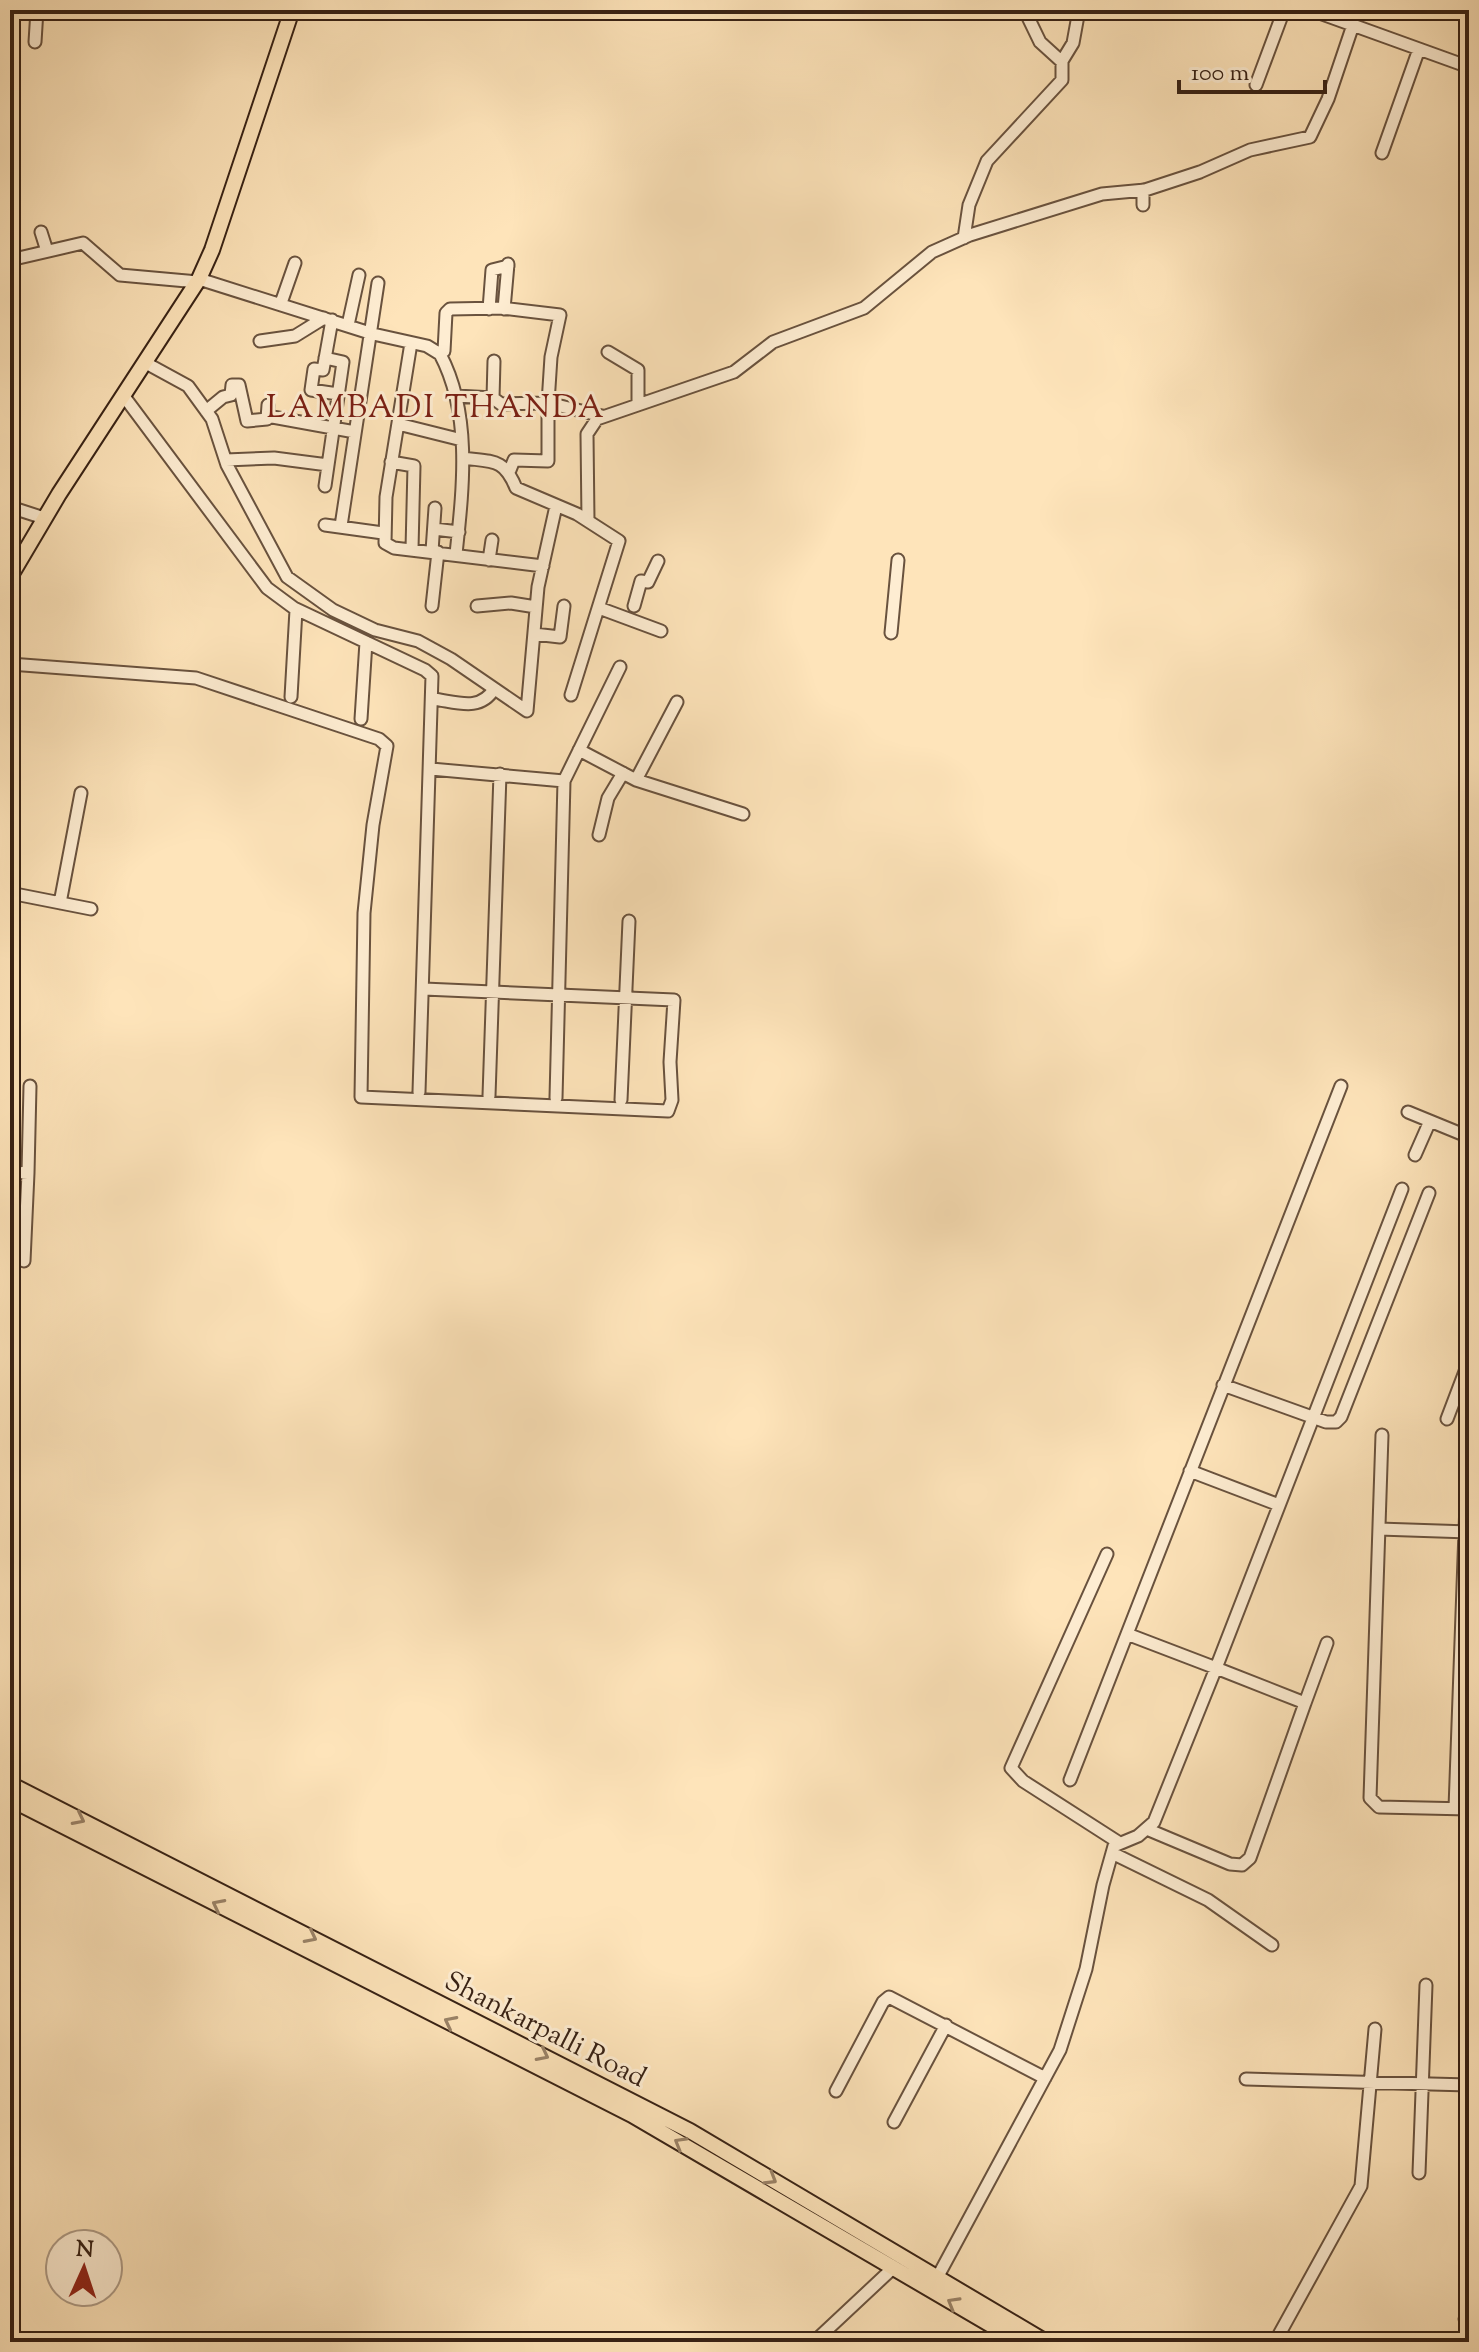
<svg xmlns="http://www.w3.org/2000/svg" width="1479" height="2352" viewBox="0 0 1479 2352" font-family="'Sorts Mill Goudy',serif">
	<rect width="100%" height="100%" fill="#fee4ba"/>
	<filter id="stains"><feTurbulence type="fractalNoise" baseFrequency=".0025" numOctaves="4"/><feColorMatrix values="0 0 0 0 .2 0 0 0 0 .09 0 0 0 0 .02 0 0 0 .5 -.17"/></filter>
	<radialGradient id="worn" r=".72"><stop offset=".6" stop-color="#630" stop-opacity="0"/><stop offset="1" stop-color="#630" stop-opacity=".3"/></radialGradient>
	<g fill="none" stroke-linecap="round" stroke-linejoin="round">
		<g stroke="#69523e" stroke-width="15">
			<path id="minor" d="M1311 10 1469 67
				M1025 11 1040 42 1062 62
				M35 42 37 10
				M1256 85 1284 10
				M1466 124 1469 116
				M1382 153 1419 49
				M1143 205V190
				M41 232 47 251
				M964 238 969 205 987 161 1062 80V61L1073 43 1079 10
				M10 260 83 243 120 275 198 282
				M199 279 373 334 427 346 440 354C472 414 463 488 456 554
				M281 303 295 263
				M489 309 492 270 508 266
				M504 309 508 264
				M332 320 323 370 314 369 311 390 338 394
				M348 325 359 275
				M260 341 295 336 324 318
				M411 343 386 497 385 543 394 548 543 566
				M608 352 638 370V403
				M440 354 444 351 446 313 450 309 502 308 560 315 551 357 548 403 602 416
				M494 361 493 398 501 404 548 403V461L514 460 510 470
				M144 362 188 386 212 419 227 465 287 577 333 610 375 630 418 641 451 659 527 711 538 587 556 506
				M123 395 267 588 294 608 425 670 432 676 419 1092
				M456 396 493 398
				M206 411 223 397 231 395 232 385H239L247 421 267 419 268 405
				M267 416 355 432
				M398 424 462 440
				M463 458C493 462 504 458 516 488L577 514 619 541 571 695
				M226 460 274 458 328 465
				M391 462 414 466 412 549
				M325 486 343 362 325 358
				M10 507 44 518
				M588 520 587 434 597 419 734 372 773 342 864 308 932 252 970 235 1102 194 1145 190 1200 172 1250 150 1310 137 1328 99 1353 25
				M325 525 383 533
				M341 526 378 283
				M434 529 459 532
				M432 551 435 508
				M489 560 492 540
				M432 606 438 552
				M477 606 511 603 536 607
				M634 606 641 581 648 582 658 561
				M599 608 661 631
				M891 633 898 560
				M534 634 560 637 564 606
				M10 664 196 678 379 739 387 746 373 825 364 913 361 1097 668 1111 672 1100 670 1062 674 1000 424 989
				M291 697 296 610
				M433 699C457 702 480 712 494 689
				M361 719 366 642
				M579 750 636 780 743 814
				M431 769 564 781 556 1098
				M636 780 677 702
				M564 781 620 667
				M599 835 608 798 623 773
				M10 893 91 909
				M60 903 81 793
				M489 1096 500 774
				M621 1100 629 921
				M1408 1112 1469 1137
				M1415 1155 1430 1121
				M10 1172 28 1173 30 1086
				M24 1261 28 1173
				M1223 1385 1326 1422H1336L1341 1417 1429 1193
				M1447 1419 1469 1361
				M1382 1435 1370 1798 1379 1807 1469 1809
				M1190 1471 1279 1505
				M1379 1529 1469 1532
				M1107 1554 1011 1768 1023 1781 1118 1842
				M1305 1703 1327 1643
				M1070 1780 1127 1634
				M1455 1808 1468 1448
				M1149 1830 1230 1864 1242 1865 1250 1858 1305 1703 1216 1668 1402 1189
				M1112 1853 1208 1900 1272 1945
				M1246 2079 1469 2085
				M836 2091 883 2002 889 1997 1045 2078
				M894 2122 946 2025
				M1419 2173 1426 1985
				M1468 2176 1469 2065
				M937 2278 1060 2050 1086 1969 1103 1885 1114 1846 1138 1836 1154 1822 1216 1668 1127 1634 1341 1086
				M1469 2315 1465 2319 1469 2322
				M814 2342 893 2268
				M1275 2342 1361 2186 1375 2029"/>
		</g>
		<g stroke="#372114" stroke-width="18">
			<path id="major" d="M10 577 59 494 199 279 212 250 292 10
				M10 1784 690 2131 1046 2342
				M10 1799 632 2115 1020 2342"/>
		</g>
		<use href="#minor" stroke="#feedd2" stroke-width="11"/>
		<use href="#major" stroke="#fee4ba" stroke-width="14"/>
	</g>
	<defs><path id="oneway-chevron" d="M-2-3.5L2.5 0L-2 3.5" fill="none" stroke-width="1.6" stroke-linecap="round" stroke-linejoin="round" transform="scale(2)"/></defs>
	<g stroke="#9a8267">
		<use href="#oneway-chevron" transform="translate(79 1819) rotate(27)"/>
		<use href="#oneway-chevron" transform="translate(218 1905) rotate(-153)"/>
		<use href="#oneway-chevron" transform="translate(311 1937) rotate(27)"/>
		<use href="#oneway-chevron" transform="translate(450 2022) rotate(-153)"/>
		<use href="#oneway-chevron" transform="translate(543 2055) rotate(27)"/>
		<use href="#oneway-chevron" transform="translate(680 2143) rotate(-150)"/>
		<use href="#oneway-chevron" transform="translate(771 2179) rotate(31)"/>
		<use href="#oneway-chevron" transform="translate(953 2303) rotate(-150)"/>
	</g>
	<g text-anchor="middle" stroke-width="6" stroke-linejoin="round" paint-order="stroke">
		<g font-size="28" fill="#372114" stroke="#feedd2">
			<text transform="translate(546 2028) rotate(27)" y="10">Shankarpalli Road</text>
		</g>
		<g font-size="32" letter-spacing="2" fill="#7a1f14" stroke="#feedd2">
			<text x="436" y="417">LAMBADI THANDA</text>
		</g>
	</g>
	<rect width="1479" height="2352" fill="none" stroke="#fee4ba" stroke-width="40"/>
	<rect x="12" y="12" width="1455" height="2328" fill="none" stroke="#372114" stroke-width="4"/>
	<rect x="20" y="20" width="1439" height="2312" fill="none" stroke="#372114" stroke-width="2"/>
	<g transform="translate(84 2268) rotate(3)"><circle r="38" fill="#feedd2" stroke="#ae9b86" stroke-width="2"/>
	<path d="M0-6L14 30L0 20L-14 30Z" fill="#8f2418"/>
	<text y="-12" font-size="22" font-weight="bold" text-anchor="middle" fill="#372114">N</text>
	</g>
	<path d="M1179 80v12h146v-12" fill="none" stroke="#372114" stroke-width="4"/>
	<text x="1191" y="80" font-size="24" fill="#372114" stroke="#feedd2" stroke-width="6" paint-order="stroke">100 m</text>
	<rect width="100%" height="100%" filter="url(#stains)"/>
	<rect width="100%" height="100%" fill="url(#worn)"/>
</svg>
